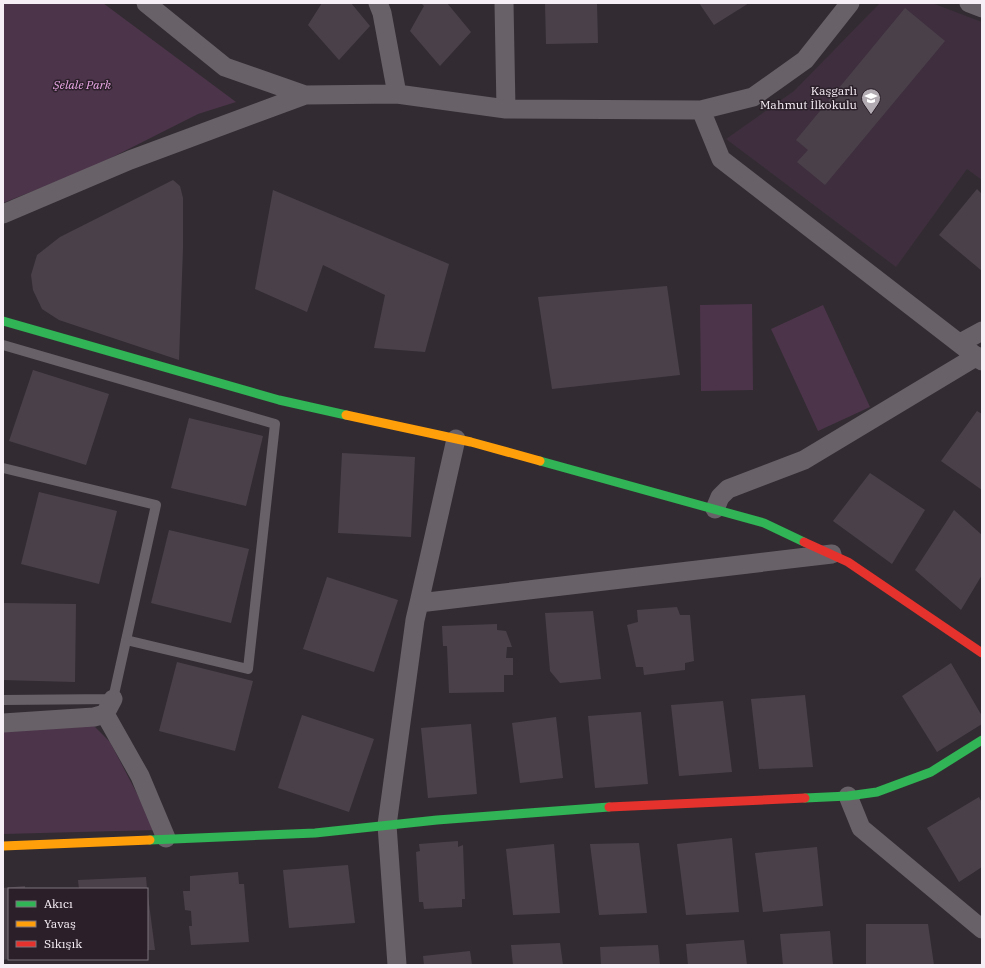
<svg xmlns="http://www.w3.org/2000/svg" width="985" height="968" viewBox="0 0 985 968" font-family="'IBM Plex Serif',serif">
	<rect width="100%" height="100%" fill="#322c32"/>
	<path fill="#3f2f3e" d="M880 3H932L982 22V180L967 169 896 267 726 139 794 91Z"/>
	<path fill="#4c344a" d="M3 3H103L236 102 198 114 91 168 3 203Z
		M752 304 753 390 701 391 700 305Z
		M823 305 870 407 818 431 771 329Z
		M94 726 110 742 156 830 3 834V731Z"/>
	<path fill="#4a404a" d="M322 3H351L370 26 339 60 308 25Z
		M421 3H447L471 32 440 66 410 31 424 6Z
		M545 3H597L598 43 546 44Z
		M699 3H749L714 25Z
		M905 8 945 41 825 185 797 162 808 150 796 140Z
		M173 180 180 186 183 198V248L179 360 59 320 42 309 33 290 31 275 37 255 60 237Z
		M977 189 982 194V271L939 235Z
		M273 190 449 264 425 352 374 348 385 295 323 265 307 312 255 289Z
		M667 286 680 375 552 389 538 297Z
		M33 370 109 394 86 465 9 441Z
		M977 411 982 414V490L941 461Z
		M189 418 263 436 246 506 171 488Z
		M342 453 415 457 411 537 338 533Z
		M870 473 925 510 892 564 833 521Z
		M39 492 117 511 99 584 21 564Z
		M954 510 982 535V575L961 610 915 570Z
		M169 530 249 549 231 623 151 603Z
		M327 577 398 600 374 672 303 649Z
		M3 603 76 604 75 682 3 680Z
		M677 607 680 615H690L694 661 685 663V670L644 675 643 667H636L627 625 638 622 637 610Z
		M593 611 601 679 560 683 550 671 545 613Z
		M497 624V630L506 631 512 647H507L506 658H513V675H504V692L449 693 447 646H443L442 626Z
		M177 662 253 681 235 751 159 731Z
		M951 663 982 716V724L937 752 902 696Z
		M805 695 813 767 759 769 751 699Z
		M723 701 732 772 679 776 671 705Z
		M641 712 648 784 595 788 588 716Z
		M302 715 374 739 349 812 278 788Z
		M556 717 563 778 520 783 512 723Z
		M471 724 477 794 428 798 421 728Z
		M979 797 982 803V867L959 882 927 828Z
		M732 838 739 912 686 915 677 844Z
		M458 841V847L463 845 465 899H462V907L424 909 423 902H419L416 852 420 851 419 844Z
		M639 843 647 913 599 915 590 844Z
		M554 844 560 913 513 915 506 849Z
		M817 847 823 906 763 912 755 853Z
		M348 865 355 923 289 928 283 870Z
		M238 872 239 884H244L249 942 191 945 189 926H192L191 911 185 910 183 891H190V876Z
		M146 877 147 889H79L78 880Z
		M25 886V889H9V959L3 960V888Z
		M147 896H148L155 950H147Z
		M866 924H928L934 965H866Z
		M830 931 833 965H783L780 934Z
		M744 940 747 965H688L686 944Z
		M560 943 563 965H513L511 945Z
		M658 945 660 965H601L600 947Z
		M470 951 472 965H424L423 956Z"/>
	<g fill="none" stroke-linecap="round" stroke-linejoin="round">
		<path stroke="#686268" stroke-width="10" d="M3 345 275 424 248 669 126 640
			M3 468 156 505 113 699 3 700"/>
		<path stroke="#686268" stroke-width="19" d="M146 3 225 67 305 95
			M378 3 382 13 397 94
			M969 3 982 8
			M506 109 701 110 753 97 805 60 850 3
			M701 110 721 159 982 361
			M3 214 130 160 305 95 397 94 506 109 504 3
			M960 343 982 331
			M715 509 720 497 728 489 804 460 977 356
			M419 603 456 439
			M105 714 140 776 166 838
			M3 723 94 717 105 714 113 699
			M848 796 861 828 982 929
			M397 965 387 825 415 620 419 603 832 554"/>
		<path stroke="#30b455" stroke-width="9" d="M3 321 279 400 346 415
			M540 461 764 523 804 542
			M805 798 848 796 877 792 931 772 982 740
			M150 840 315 833 437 820 609 807"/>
		<path stroke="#ff9f0a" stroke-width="9" d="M346 415 471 442 540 461
			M3 846 150 840"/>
		<path stroke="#e5322d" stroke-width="9" d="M804 542 848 562 982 653
			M609 807 805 798"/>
	</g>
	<defs>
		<g id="school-pin" transform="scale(1)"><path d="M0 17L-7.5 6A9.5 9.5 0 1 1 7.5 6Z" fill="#b2abb1" stroke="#2b202a"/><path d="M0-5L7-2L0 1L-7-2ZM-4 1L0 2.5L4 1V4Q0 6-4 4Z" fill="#fff"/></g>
	</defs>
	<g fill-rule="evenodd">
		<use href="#school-pin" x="871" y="98"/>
	</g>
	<g text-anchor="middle" stroke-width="3" stroke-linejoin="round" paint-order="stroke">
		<g font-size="12" font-style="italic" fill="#eba8e6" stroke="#2b202a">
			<text x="82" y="89">Şelale Park</text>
		</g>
		<g font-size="12" fill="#f7eff6" stroke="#2b202a" text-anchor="end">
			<text x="857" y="95">Kaşgarlı<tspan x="857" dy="14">Mahmut İlkokulu</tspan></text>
		</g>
	</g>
	<rect width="985" height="968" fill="none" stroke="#f7eff6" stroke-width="8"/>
	<rect x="8" y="888" width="140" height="72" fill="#2b202a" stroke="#7d737c"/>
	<rect x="16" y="901" width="20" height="6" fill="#30b455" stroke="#7d737c"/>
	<text x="44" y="908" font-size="12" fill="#f7eff6">Akıcı</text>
	<rect x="16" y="921" width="20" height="6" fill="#ff9f0a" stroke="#7d737c"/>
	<text x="44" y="928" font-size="12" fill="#f7eff6">Yavaş</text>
	<rect x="16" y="941" width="20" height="6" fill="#e5322d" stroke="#7d737c"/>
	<text x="44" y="948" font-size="12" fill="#f7eff6">Sıkışık</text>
</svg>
